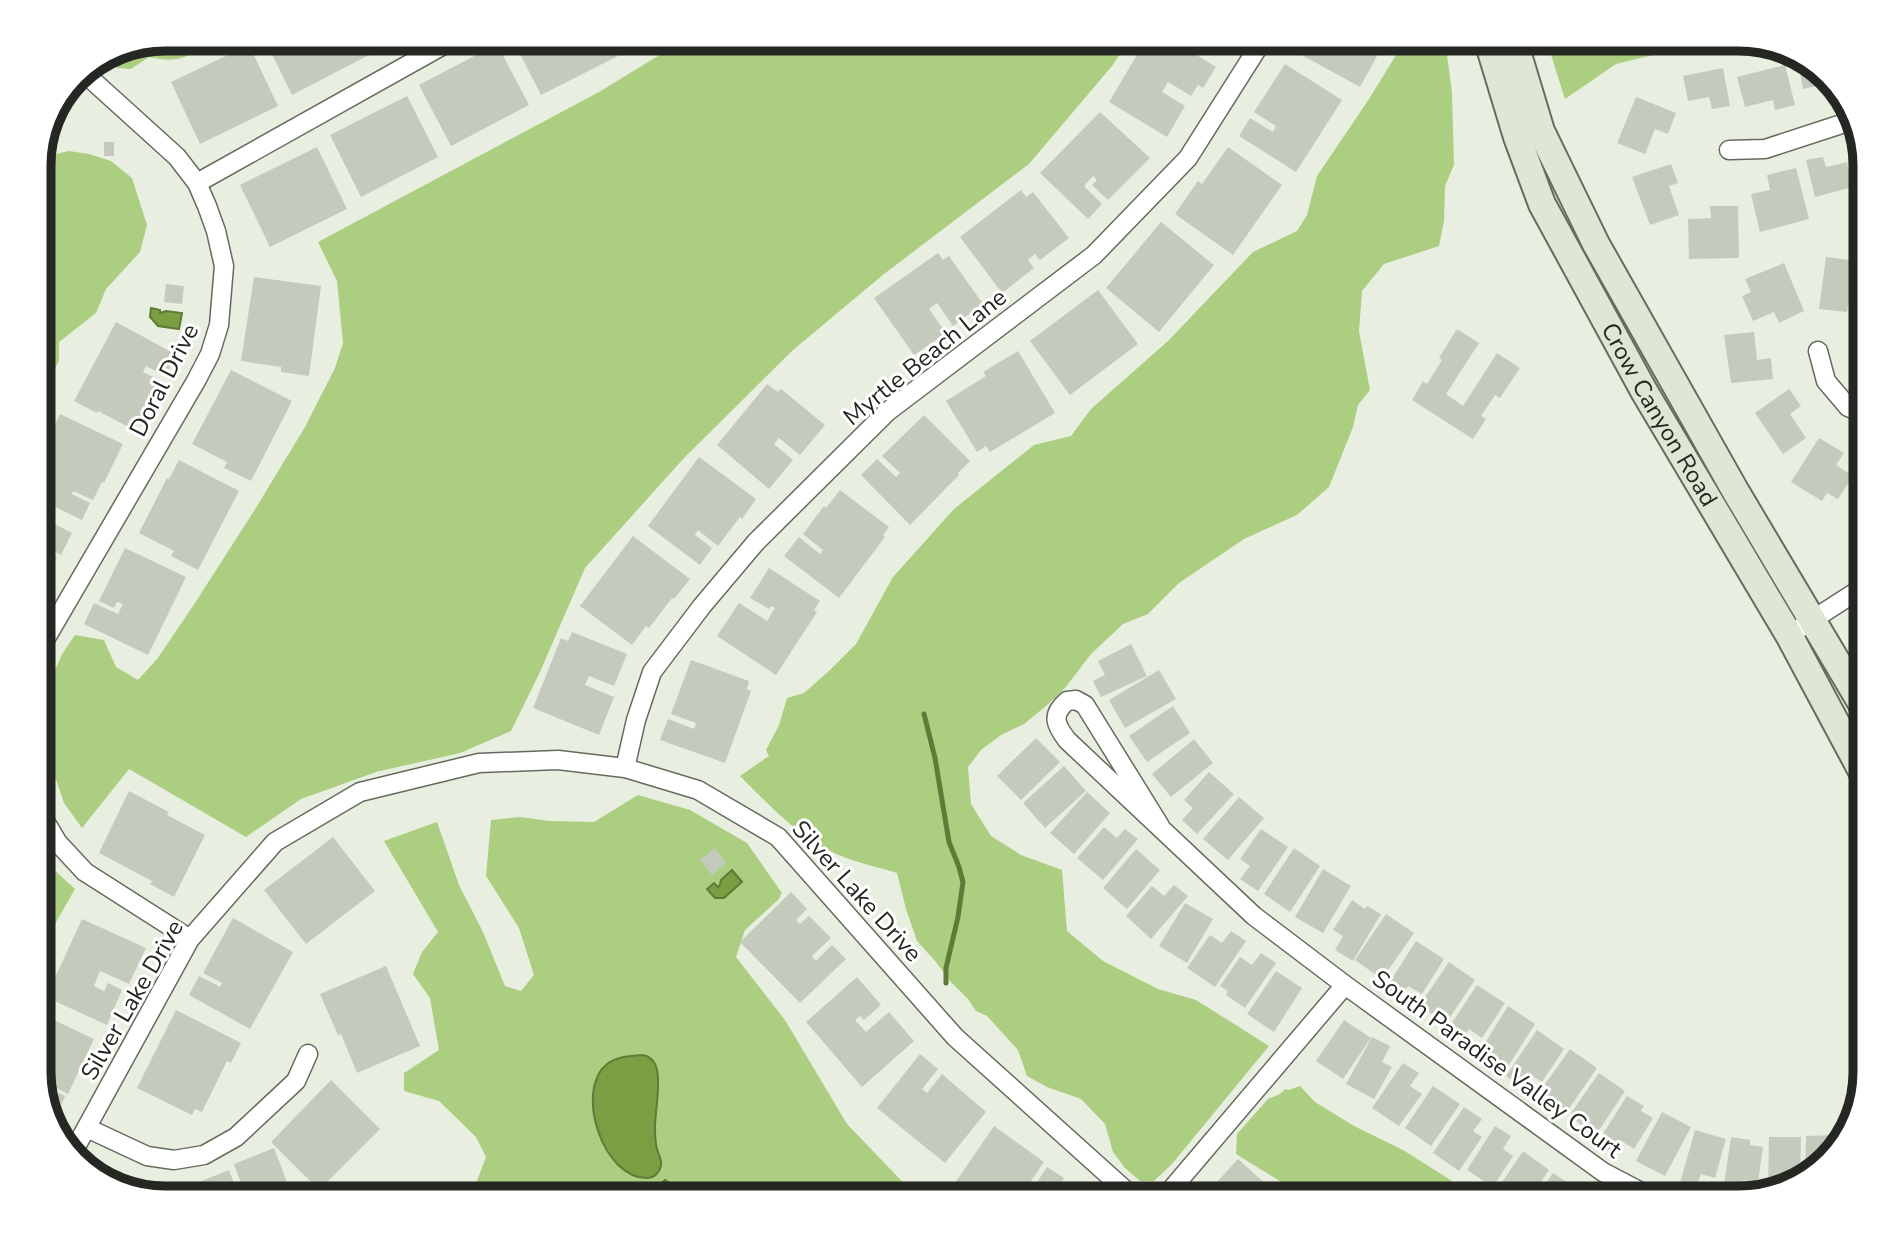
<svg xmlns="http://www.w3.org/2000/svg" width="1904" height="1237" viewBox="0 0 1904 1237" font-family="'Nunito Sans',sans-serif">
	<rect width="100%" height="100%" fill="#e8efe1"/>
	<path fill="#acce80" d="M164 39H212C187 57 181 64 149 57L131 69 117 68 109 56V53L117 48Z
		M686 39H1130L1112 66 1029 164 884 274 793 350 684 458 585 568 540 672 511 731 460 753 376 772 301 799 246 837 129 769 82 828 64 803 45 747 46 692 62 654 75 635 104 640 116 667 138 680 157 659 193 606 254 511 305 427 335 368 343 343 337 281 318 242 599 92Z
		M1406 39H1445L1452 93 1454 165 1445 186 1444 221 1439 246 1384 264 1362 291 1359 331 1370 390 1358 405 1353 427 1329 487 1297 515 1244 539 1179 583 1148 614 1123 624 1091 654 1065 688 1046 706 1024 724 1001 735 981 750 968 767 971 804 991 836 1021 855 1062 870 1067 931 1103 961 1158 989 1196 1000 1269 1046 1172 1164 1154 1181H1140L1125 1168 1113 1152 1105 1124 1081 1099 1047 1087 1027 1076 1018 1050 987 1016 976 1011 968 999 950 981 936 962 917 941 906 909 897 873C879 867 861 864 844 857 803 842 771 807 740 776L769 756 766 750 779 725 787 698 804 693 829 671 856 644 893 577 954 509 1034 445 1071 436 1091 409 1168 341 1253 252 1297 231 1307 215 1317 176 1369 99Z
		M1546 39V38L1718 39 1616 64 1565 99Z
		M69 151 89 154 111 161 132 178 147 225 140 252 106 289 96 313 59 342V361L39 395V158Z
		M638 795 690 810 747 843 782 893 778 900 745 930 736 957 785 1020 847 1124 918 1198H486L475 1186 486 1157 476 1137 439 1101 404 1091V1073L439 1050 430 998 413 974 422 952 438 932 384 841 437 822 459 885 483 932 505 986 521 991 534 975 519 928 486 876 491 820 520 817 550 821 594 822Z
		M39 856 75 889 39 952Z
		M1300 1086 1315 1102 1354 1126 1403 1150 1449 1179 1475 1198H1307L1236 1154 1237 1134 1268 1099 1280 1094 1285 1089 1289 1090Z"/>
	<path fill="#7a9e42" stroke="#607a38" stroke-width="2" d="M151 308 160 310V313L166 311 182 313 179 329 158 326 150 317Z
		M732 870 742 882 724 898H715L707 889 714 883 718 887 720 885 721 880Z
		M643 1055C648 1056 652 1058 655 1064 662 1078 655 1112 655 1127 655 1134 655 1142 657 1149 659 1156 663 1161 660 1169 658 1174 653 1178 648 1178 603 1180 574 1090 607 1064 618 1056 630 1056 643 1055Z
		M665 1180C670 1184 675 1187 681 1188 692 1191 700 1190 708 1198H653L655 1188Z"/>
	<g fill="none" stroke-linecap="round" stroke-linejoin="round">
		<path stroke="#607a38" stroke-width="5" d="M924 714 935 758 949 842 959 867 963 882 958 917 946 968V983"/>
	</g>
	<path fill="#c4cbbd" d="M264 38H361L369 55 292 95Z
		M512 38H609L618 56 541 95Z
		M628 38H645L631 45Z
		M1147 38H1158L1162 41 1163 38H1169L1216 67 1203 88 1198 85 1191 96 1168 82 1162 92 1185 106 1167 137 1109 102Z
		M1306 38H1387L1360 87 1298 53Z
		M497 44 529 105 451 146 419 85Z
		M249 45 278 106 200 144 171 82Z
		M1803 57 1809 59 1831 83 1803 89 1797 59Z
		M1285 64 1342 100 1296 172 1239 136 1250 118 1273 132 1276 126 1254 112Z
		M1785 65 1795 105 1775 110 1773 100 1745 107 1737 77Z
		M1723 68 1730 106 1712 109 1709 97 1688 101 1683 76Z
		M407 96 438 157 361 197 330 135Z
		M1636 97 1676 113 1668 134 1655 129 1645 154 1617 143Z
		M1100 112 1150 158 1108 200 1092 185 1097 180 1093 176 1084 186 1102 204 1088 219 1040 173Z
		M104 142H114V156H104Z
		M317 147 347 209 270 247 240 185Z
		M1228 147 1282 185 1233 255 1175 214 1198 181 1202 184Z
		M1823 157 1826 167 1847 162 1853 187 1815 197 1806 160Z
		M1671 164 1678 183 1669 186 1679 215 1650 225 1632 177Z
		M1796 168 1809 219 1760 232 1751 194 1770 190 1767 175Z
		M1021 190 1026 197 1033 192 1069 238 1040 260 1035 254 1028 260 1034 268 1002 293 960 237Z
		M1710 206H1738L1739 258 1689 259 1688 219 1711 218Z
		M1161 222 1214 265 1159 332 1106 288Z
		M938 253 943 260 949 256 983 304 953 326 937 303 929 309 946 333 914 355 874 298Z
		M1826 257 1865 262V302L1849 300 1847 312 1819 309Z
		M1784 263 1804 311 1779 323 1774 312 1753 321 1742 296 1751 292 1745 279Z
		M254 277 321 286 309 376 281 372V367L241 361Z
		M166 284 184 286 182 304 164 302Z
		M1098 290 1138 344 1070 395 1030 341Z
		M116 322 177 355 165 376 146 366 143 372 161 381 134 430 98 411 97 413 74 401Z
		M1457 329 1479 343 1446 394 1463 406 1497 353 1520 368 1500 398 1495 395 1481 416 1486 419 1473 439 1412 400 1423 381 1427 384 1442 360 1439 358Z
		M1754 332 1757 360 1771 358 1773 379 1731 383 1724 335Z
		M1018 351 1055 413 990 452 986 446 977 452 946 401 986 376 983 372Z
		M231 370 292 401 251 481 224 468 227 462 192 444Z
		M767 384 778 392 781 389 825 425 800 455 779 438 774 444 793 460 769 489 717 445Z
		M1789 389 1801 406 1790 414 1806 438 1783 454 1755 413Z
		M60 414 123 444 104 483 102 482 93 500 73 491 72 494 90 503 82 520 39 499V458Z
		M924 415 970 461 958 473 959 475 910 525 861 475 877 459 896 477 900 473 882 456Z
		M1819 438 1844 453 1836 465 1853 476 1838 499 1827 493 1822 501 1791 482Z
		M699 457 756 499 742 519 740 517 718 546 698 530 695 535 712 548 700 565 648 526Z
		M179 460 239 491 198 570 171 556 174 551 139 533 167 478 169 479Z
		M840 490 889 527 883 535 885 537 839 598 784 556 799 537 820 554 823 550 803 534 824 506 826 508Z
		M39 516 72 533 61 555 39 544Z
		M633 536 690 579 674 599 672 598 649 628 646 626 632 645 580 606Z
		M39 547 57 557 39 594Z
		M125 548 186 577 148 655 84 624 94 603 118 614 123 604 117 602 114 608 99 601Z
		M769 568 820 601 814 610 817 612 776 675 717 636 739 603 767 621 775 608 771 606 769 609 750 598Z
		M572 632 627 654 614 686 589 676 585 685 614 697 599 735 533 708 561 638 568 641Z
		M1131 644 1147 676 1101 697 1093 681 1105 675 1098 661Z
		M691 660 749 681 747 689 751 691 725 763 660 740 668 719 694 729 696 723 671 714Z
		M1159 670 1176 699 1125 728 1109 700Z
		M1173 706 1190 733 1147 762 1129 736Z
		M1036 738 1060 762 1021 800 997 776Z
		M1194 739 1213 763 1171 797 1152 774Z
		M1064 766 1086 791 1045 828 1023 803Z
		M1209 772 1234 794 1197 834 1182 820 1193 808 1184 800Z
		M129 791 169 812 167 815 205 835 174 897 150 884 152 881 99 853Z
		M1087 792 1110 813 1074 854 1050 833Z
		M1239 797 1264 818 1228 860 1203 839Z
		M1104 827 1117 838 1125 829 1138 839 1103 880 1077 858Z
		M1261 829 1288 847 1258 891 1240 879 1250 866 1240 859Z
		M333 837 375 891 306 944 264 890Z
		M715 848 726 863 712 875 700 860Z
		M1294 848 1320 866 1290 912 1264 894Z
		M1136 849 1160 870 1127 909 1103 888Z
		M1323 869 1351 886 1323 933 1295 917Z
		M1174 885 1188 896 1151 939 1126 916 1152 886 1164 896Z
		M791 892 807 909 796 920 800 924 809 916 831 938 812 956 816 961 832 945 846 959 800 1003 740 942Z
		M1352 900 1365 909 1367 906 1381 914 1353 961 1335 950 1343 936 1333 930Z
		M1185 903 1213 919 1187 963 1159 946Z
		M1386 914 1414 933 1382 979 1355 960Z
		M233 918 293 952 250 1029 189 995 199 976 220 987 222 983 203 973Z
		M82 919 146 948 129 984 100 971 94 986 104 991 108 983 122 990 107 1025 46 997Z
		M1231 931 1246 941 1215 987 1187 968 1210 935 1222 943Z
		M1416 941 1444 959 1422 994 1408 986 1401 997 1386 988Z
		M1261 953 1276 963 1245 1008 1226 995 1228 991 1220 986 1240 957 1252 965Z
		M1449 962 1475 980 1446 1023 1419 1006Z
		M386 966 420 1046 357 1073 341 1034 338 1035 320 994Z
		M1276 971 1302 988 1274 1032 1247 1014Z
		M857 977 881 1005 864 1020 860 1016 855 1020 866 1032 889 1012 914 1041 862 1087 806 1022Z
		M1477 985 1505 1003 1482 1038 1469 1029 1461 1042 1446 1032Z
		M1508 1006 1535 1024 1507 1068 1480 1051Z
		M176 1010 241 1043 231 1063 227 1061 202 1112 195 1109 192 1115 137 1088Z
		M39 1013 94 1039 68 1094 49 1084 47 1087 65 1096 57 1114 48 1110 39 1081Z
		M1344 1020 1371 1038 1343 1079 1316 1061Z
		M1537 1030 1564 1049 1542 1082 1529 1074 1521 1086 1506 1076Z
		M1372 1037 1390 1046 1382 1062 1392 1067 1374 1099 1346 1084Z
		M1570 1049 1597 1068 1566 1113 1538 1094Z
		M920 1054 938 1069 922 1089 927 1093 942 1074 986 1112 945 1163 877 1108Z
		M1403 1063 1419 1073 1410 1086 1422 1094 1399 1126 1372 1108Z
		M1599 1073 1625 1091 1596 1135 1569 1116Z
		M331 1080 380 1129 319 1190 271 1142Z
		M1433 1086 1460 1104 1431 1146 1405 1128Z
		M1627 1096 1644 1106 1641 1111 1653 1118 1634 1149 1620 1140 1612 1152 1597 1143Z
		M1464 1107 1482 1119 1473 1131 1482 1137 1459 1171 1433 1153Z
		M1662 1112 1691 1127 1665 1176 1636 1161Z
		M994 1126 1044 1162 1027 1187 1032 1190 1047 1167 1064 1178 1051 1198H978L955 1183Z
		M1495 1126 1511 1136 1503 1149 1513 1156 1493 1187 1467 1170Z
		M1695 1130 1726 1139 1715 1178 1701 1174 1696 1188 1680 1183Z
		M1839 1135V1148L1805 1179 1806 1136Z
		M1731 1137 1750 1140V1145L1763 1147 1758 1182 1743 1180 1741 1195 1723 1192Z
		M1769 1137H1801L1800 1182 1768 1191Z
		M274 1148 293 1198H199L194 1184 229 1170 236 1189 242 1186 234 1164Z
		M1523 1151 1549 1170 1530 1198H1494L1492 1197Z
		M1238 1159 1281 1198H1202Z
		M95 1169 133 1177 131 1188 95 1178Z
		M1553 1173 1570 1184 1561 1198H1536Z
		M140 1180 179 1187 177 1198H164L138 1190Z"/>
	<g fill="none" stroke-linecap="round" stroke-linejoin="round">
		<g stroke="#666b5f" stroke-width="21">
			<path id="minor" d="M1729 150 1765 149 1854 120
				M197 183 456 38
				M1818 351 1826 381 1848 407 1865 414
				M1789 635 1865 586
				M39 650 196 381 210 354 219 325 224 266 216 231 207 206 197 183 177 157 82 71
				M625 768 636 720 652 672 702 606 756 542 887 412 1094 255 1188 158 1264 38
				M39 811 58 843 85 872 190 939
				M1160 826 1085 705 1076 700 1067 701C1051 715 1055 724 1067 740L1254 916 1345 985 1603 1172 1643 1193 1660 1198
				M87 1128 147 1156 174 1160 204 1155 236 1137 296 1081 308 1054
				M72 1154 190 939 275 842 360 792 479 763 558 760 625 768 698 790 778 837 955 1037 1134 1198
				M1164 1198 1345 985"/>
		</g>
		<g stroke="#666b5f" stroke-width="30">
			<g id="secondary">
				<path id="s1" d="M1487 38 1517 137 1542 204 1644 391 1789 635 1865 777"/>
				<path d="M1513 38 1541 131 1596 244 1736 492 1865 709"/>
			</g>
		</g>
		<use href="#minor" stroke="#fff" stroke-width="18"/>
		<use href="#secondary" stroke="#dfe7d4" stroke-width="26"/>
	</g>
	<g text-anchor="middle" stroke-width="6" stroke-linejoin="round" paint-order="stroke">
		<g font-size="24" fill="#252722" stroke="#fff">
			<text transform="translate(925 357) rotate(-39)" y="8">Myrtle Beach Lane</text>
			<text transform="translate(164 380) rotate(-63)" y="8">Doral Drive</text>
			<text dy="8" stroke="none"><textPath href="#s1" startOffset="416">Crow Canyon Road</textPath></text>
			<text transform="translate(857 891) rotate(48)" y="8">Silver Lake Drive</text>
			<text transform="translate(132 1000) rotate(-60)" y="8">Silver Lake Drive</text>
			<text transform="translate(1497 1064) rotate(36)" y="8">South Paradise Valley Court</text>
		</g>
	</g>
	<path d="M0 0H1904V1237H0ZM165 51H1739A114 114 0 0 1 1853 165V1072A114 114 0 0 1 1739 1186H165A114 114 0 0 1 51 1072V165A114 114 0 0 1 165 51Z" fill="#fff" fill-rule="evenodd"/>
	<path fill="none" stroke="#252722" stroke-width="9" d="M165 51H1739A114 114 0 0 1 1853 165V1072A114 114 0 0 1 1739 1186H165A114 114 0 0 1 51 1072V165A114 114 0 0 1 165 51Z"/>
</svg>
